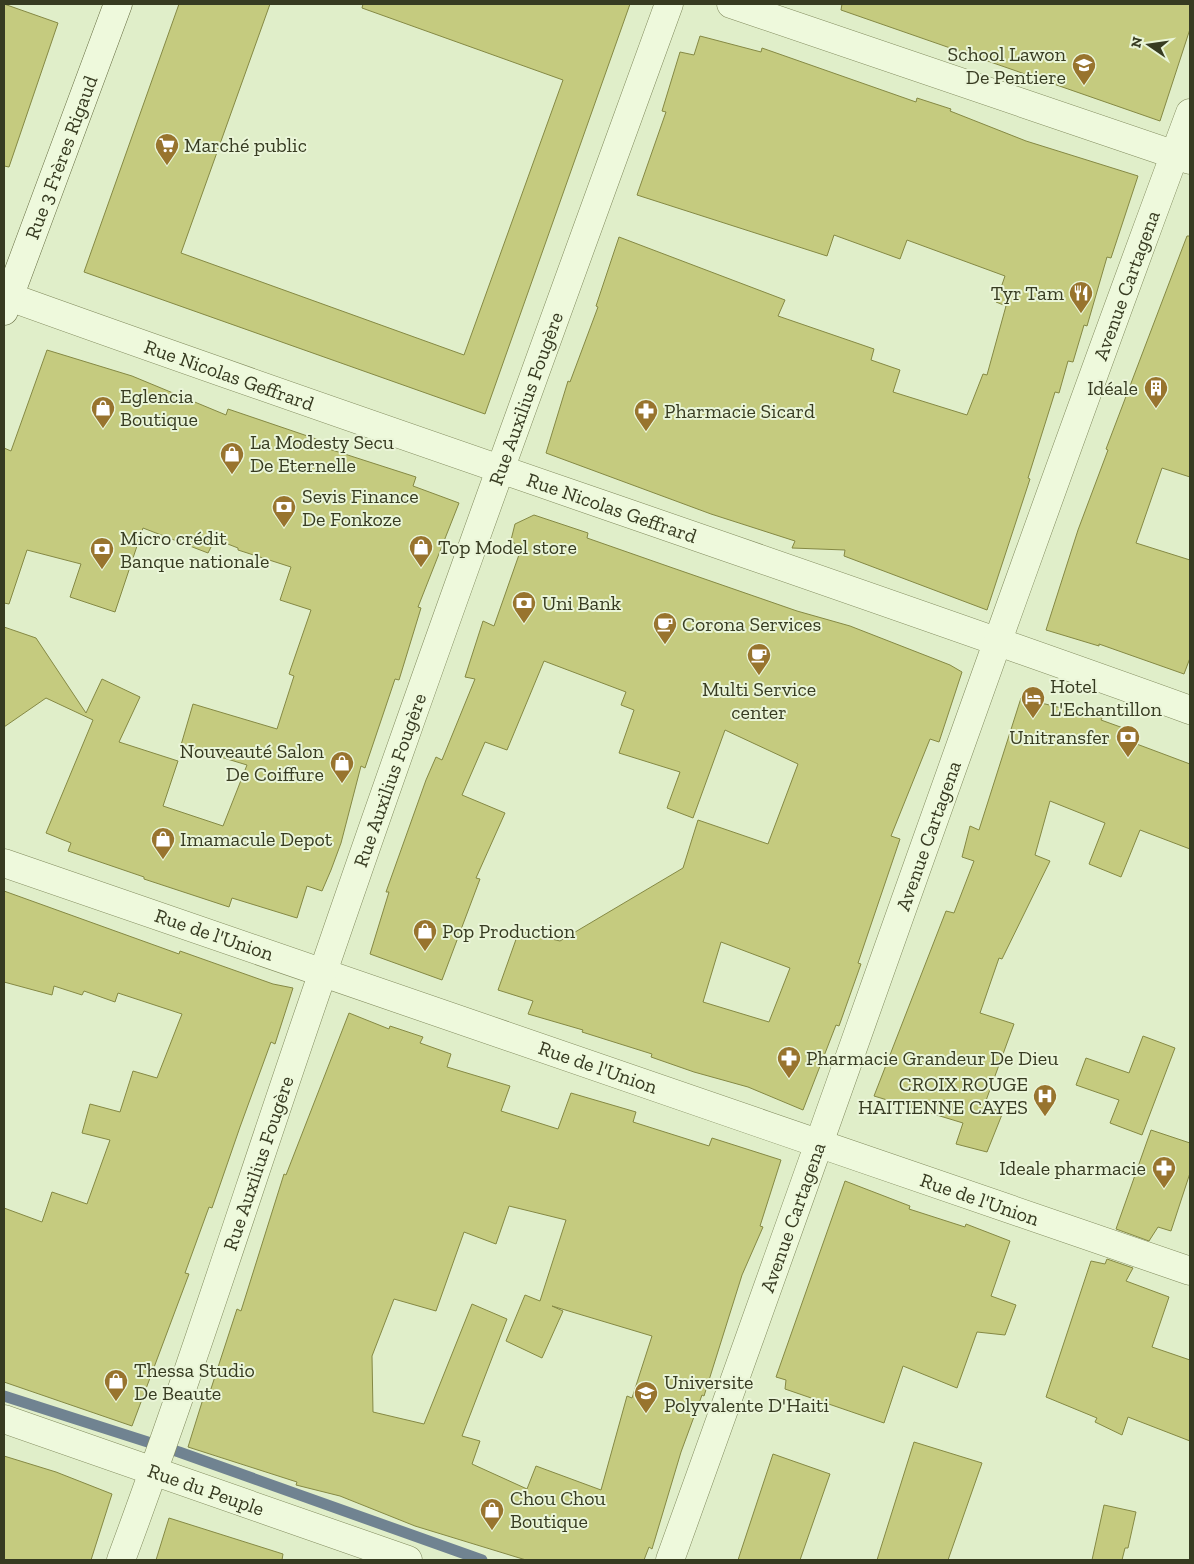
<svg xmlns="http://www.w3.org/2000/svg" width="1194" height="1564" viewBox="0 0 1194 1564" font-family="'Zilla Slab',serif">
	<rect width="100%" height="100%" fill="#e0eec9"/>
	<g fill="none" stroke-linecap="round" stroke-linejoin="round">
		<path stroke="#708391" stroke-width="11" d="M4 1396 179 1452 482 1560"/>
	</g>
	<path fill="#c5cb7f" stroke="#858944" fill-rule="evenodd" d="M4 4 58 23 9 167 4 166Z
		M179 4H270L181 253 464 355 563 80 362 8 363 4H630L485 414 84 272Z
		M842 4H1190V29L1160 121 841 10Z
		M700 36 761 52 762 48 916 102 917 98 951 109 950 111 1026 141 1138 176 1111 258 1107 257 1087 326 1084 325 1073 362 1068 361 1059 393 1055 392 1028 478 1030 479 987 610 844 556 845 550 792 548 795 541 711 514 546 453 568 381 570 382 598 307 596 306 619 237 785 300 778 316 874 349 871 360 900 370 893 392 967 415 983 374 987 375 1006 306 996 302 1005 276 907 240 900 259 834 235 827 256 637 195 666 112 662 111 680 52 694 55Z
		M1187 236H1190V477L1162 468 1136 543 1190 560V658L1184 674 1099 644V646L1046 630 1078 530 1108 450 1106 449Z
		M47 350 132 376 226 415 228 409 331 444 329 449 416 477 413 486 459 503 418 607 421 608 399 680 395 679 365 768 361 766 341 843 331 870 322 891 307 886 297 918 232 898 229 907 144 879V877L68 851 71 843 46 833 93 720 46 698 4 727V627L36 638 86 713 102 679 140 697 119 742 178 761 163 806 223 826 247 765 181 745 193 704 277 729 294 676 289 674 311 610 280 600 291 567 238 550V548L215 539 208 553 143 528 115 612 70 597 81 564 27 550 9 604 4 603V448L11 451Z
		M534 515 588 533 587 538 670 567 797 611 850 626 950 665 962 672 939 742 930 739 891 836 900 839 858 963 861 964 839 1026 836 1025 803 1110 748 1087 694 1072 651 1057 652 1054 582 1032 583 1030 528 1014 533 1001 498 990 519 931 560 941 683 868 698 820 768 844 798 764 725 730 693 818 667 808 680 772 619 753 634 710 621 705 626 692 544 661 507 750 485 742 462 795 505 813 476 878 480 879 442 980 370 954 389 892H386L426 780 436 757 442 760 475 679 465 677 483 621 494 626 521 549 511 540 515 524ZM721 942 790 968 769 1022 703 1002Z
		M1021 698 1102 718 1101 720 1137 733 1134 743 1190 764V849L1140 830 1121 877 1089 864 1105 823 1050 801 1035 855 1050 861 1002 959 999 958 980 1013 1014 1024 984 1106 1003 1112 987 1152 956 1144 963 1123 874 1096 946 911 954 913 974 861 962 857 970 826 979 830Z
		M4 891 179 954 180 951 273 984 293 988 275 1044 271 1042 240 1127 212 1208 209 1207 185 1273 189 1274 132 1426 4 1382V1208L42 1222 52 1192 87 1204 110 1140 82 1133 90 1104 120 1112 133 1071 157 1078 182 1014 118 993 115 1002 84 991 82 995 54 986 52 995 4 982Z
		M349 1013 389 1029 390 1026 423 1037 420 1043 451 1054 447 1067 510 1086 501 1111 558 1129 571 1093 636 1112 633 1122 709 1146 712 1138 781 1160 760 1226 763 1227 742 1275 704 1396 702 1395 681 1452 652 1549 649 1547 644 1560H526L415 1526 340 1496 296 1485 297 1482 188 1447 203 1399 207 1401 237 1309 241 1311 284 1174 286 1175ZM509 1206 566 1220 540 1301 525 1295 506 1341 542 1358 563 1311 552 1306 652 1336 632 1398 627 1396 601 1490 536 1466 527 1489 472 1464 480 1441 462 1436 507 1319 472 1304 424 1424 373 1412 372 1356 394 1299 436 1311 464 1232 496 1244Z
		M1143 1036 1175 1048 1142 1135 1110 1123 1119 1100 1076 1085 1086 1058 1129 1073Z
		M1151 1130 1190 1143V1173L1171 1231 1158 1227 1149 1241 1116 1229Z
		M845 1181 910 1206 909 1209 965 1227 966 1224 1010 1241 991 1296 1016 1305 1005 1335 977 1332 957 1388 903 1366 884 1423 785 1389 786 1380 776 1377Z
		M1107 1259 1133 1268 1126 1281 1169 1297 1152 1347 1190 1360V1441L1128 1417 1122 1435 1095 1422 1097 1418 1046 1397 1091 1261 1105 1264Z
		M914 1442 982 1463 948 1560H877Z
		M773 1454 830 1474 800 1560H738Z
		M4 1456 56 1472 112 1494 91 1560H4Z
		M1104 1505 1136 1512 1128 1548H1125L1122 1560H1092Z
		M169 1518 283 1554 282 1560H156Z"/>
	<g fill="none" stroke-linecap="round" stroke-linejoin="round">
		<g stroke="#818a5d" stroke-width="29">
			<g id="street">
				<path d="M731 4 1190 160"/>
				<path id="s1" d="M4 295C398 437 796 568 1190 710"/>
				<path id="s2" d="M4 863C400 996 794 1137 1190 1271"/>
				<path id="s3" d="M4 1419 408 1560"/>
				<path id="s4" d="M121 1560C193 1366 255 1168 323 972 434 648 552 326 669 4"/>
				<path id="s5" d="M670 1560C844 1078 1011 594 1190 113"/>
			</g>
		</g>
		<g stroke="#656c40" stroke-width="29">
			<g id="secondary">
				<path id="s6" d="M4 311 118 4"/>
			</g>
		</g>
		<use href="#street" stroke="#eef9dc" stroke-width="28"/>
		<use href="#secondary" stroke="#eef9dc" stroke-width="28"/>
	</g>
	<defs>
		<g id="school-pin" transform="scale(1.25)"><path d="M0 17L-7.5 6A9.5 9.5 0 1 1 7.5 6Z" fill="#98742e" stroke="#eaf5d8"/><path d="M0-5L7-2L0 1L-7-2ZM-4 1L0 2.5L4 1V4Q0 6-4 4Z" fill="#fff"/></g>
		<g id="supermarket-pin" transform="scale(1.25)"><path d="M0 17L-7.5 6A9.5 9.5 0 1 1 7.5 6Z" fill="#98742e" stroke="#eaf5d8"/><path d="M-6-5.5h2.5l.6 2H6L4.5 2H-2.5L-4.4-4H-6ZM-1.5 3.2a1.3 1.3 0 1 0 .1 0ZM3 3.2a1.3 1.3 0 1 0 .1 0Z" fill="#fff"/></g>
		<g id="restaurant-pin" transform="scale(1.25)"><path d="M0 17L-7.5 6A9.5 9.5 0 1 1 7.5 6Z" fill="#98742e" stroke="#eaf5d8"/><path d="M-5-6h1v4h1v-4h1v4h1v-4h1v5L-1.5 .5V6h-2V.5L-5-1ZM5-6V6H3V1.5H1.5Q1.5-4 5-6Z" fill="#fff"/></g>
		<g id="building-pin" transform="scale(1.25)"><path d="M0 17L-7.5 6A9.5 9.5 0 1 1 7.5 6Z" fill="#98742e" stroke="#eaf5d8"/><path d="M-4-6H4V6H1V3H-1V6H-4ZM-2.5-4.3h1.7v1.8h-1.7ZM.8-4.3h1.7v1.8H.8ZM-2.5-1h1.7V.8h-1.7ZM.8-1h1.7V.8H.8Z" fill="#fff"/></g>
		<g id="shop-pin" transform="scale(1.25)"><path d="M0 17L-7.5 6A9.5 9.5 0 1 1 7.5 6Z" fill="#98742e" stroke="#eaf5d8"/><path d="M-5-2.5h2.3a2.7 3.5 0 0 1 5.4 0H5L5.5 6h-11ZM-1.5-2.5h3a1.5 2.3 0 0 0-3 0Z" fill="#fff"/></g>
		<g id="pharmacy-pin" transform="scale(1.25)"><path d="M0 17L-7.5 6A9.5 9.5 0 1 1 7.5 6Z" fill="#98742e" stroke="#eaf5d8"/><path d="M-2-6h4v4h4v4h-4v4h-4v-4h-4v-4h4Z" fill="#fff"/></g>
		<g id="bank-pin" transform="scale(1.25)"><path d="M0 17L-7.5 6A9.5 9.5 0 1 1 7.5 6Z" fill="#98742e" stroke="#eaf5d8"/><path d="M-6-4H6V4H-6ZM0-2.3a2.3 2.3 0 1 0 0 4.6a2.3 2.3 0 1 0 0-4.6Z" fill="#fff"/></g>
		<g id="cafe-pin" transform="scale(1.25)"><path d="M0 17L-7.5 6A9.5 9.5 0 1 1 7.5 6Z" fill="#98742e" stroke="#eaf5d8"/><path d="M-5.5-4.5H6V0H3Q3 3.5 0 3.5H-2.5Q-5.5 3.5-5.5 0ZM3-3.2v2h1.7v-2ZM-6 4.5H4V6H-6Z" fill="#fff"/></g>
		<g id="hotel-pin" transform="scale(1.25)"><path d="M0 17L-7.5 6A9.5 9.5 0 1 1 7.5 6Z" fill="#98742e" stroke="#eaf5d8"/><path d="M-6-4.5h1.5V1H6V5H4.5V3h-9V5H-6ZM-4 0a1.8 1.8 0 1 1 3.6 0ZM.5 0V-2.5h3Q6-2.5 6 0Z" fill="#fff"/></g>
		<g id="hospital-pin" transform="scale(1.25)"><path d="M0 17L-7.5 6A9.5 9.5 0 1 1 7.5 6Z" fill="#98742e" stroke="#eaf5d8"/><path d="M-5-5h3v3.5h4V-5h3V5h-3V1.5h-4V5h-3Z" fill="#fff"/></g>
		<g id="university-pin" transform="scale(1.25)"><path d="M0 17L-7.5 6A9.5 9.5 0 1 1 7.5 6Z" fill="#98742e" stroke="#eaf5d8"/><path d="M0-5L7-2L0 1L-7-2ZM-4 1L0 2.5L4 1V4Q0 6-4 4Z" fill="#fff"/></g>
	</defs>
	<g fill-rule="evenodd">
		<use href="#school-pin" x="1084" y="65"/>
		<use href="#supermarket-pin" x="167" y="145"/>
		<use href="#restaurant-pin" x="1081" y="293"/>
		<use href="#building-pin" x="1156" y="388"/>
		<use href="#shop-pin" x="103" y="408"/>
		<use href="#pharmacy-pin" x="646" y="411"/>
		<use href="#shop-pin" x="232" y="454"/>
		<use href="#bank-pin" x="284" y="507"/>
		<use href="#shop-pin" x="421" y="547"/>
		<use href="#bank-pin" x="102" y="549"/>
		<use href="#bank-pin" x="524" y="603"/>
		<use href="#cafe-pin" x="665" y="624"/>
		<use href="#cafe-pin" x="759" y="655"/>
		<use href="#hotel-pin" x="1033" y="698"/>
		<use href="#bank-pin" x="1128" y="737"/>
		<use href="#shop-pin" x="342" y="763"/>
		<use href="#shop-pin" x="163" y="839"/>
		<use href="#shop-pin" x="425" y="931"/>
		<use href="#pharmacy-pin" x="789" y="1058"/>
		<use href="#hospital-pin" x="1045" y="1096"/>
		<use href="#pharmacy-pin" x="1164" y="1168"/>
		<use href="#shop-pin" x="116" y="1381"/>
		<use href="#university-pin" x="646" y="1393"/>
		<use href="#shop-pin" x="492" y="1510"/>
	</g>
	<g text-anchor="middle" stroke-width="4" stroke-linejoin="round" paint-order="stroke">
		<g font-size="20" fill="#373b21" stroke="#eaf5d8" text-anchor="start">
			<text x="1066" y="61" text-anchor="end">School Lawon<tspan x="1066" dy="23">De Pentiere</tspan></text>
			<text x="184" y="152">Marché public</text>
			<text x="1064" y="300" text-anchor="end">Tyr Tam</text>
			<text x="1138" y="395" text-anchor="end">Idéale</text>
			<text x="120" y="403">Eglencia<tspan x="120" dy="23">Boutique</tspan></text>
			<text x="664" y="418">Pharmacie Sicard</text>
			<text x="250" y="449">La Modesty Secu<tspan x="250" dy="23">De Eternelle</tspan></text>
			<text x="302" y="503">Sevis Finance<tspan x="302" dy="23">De Fonkoze</tspan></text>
			<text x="120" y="545">Micro crédit<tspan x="120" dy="23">Banque nationale</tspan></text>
			<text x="438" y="554">Top Model store</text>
			<text x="542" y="610">Uni Bank</text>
			<text x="682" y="631">Corona Services</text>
			<text x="1050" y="693">Hotel<tspan x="1050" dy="23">L'Echantillon</tspan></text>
			<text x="759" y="696" text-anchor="middle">Multi Service<tspan x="759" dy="23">center</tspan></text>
			<text x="1110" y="744" text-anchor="end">Unitransfer</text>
			<text x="324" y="758" text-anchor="end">Nouveauté Salon<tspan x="324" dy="23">De Coiffure</tspan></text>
			<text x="180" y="846">Imamacule Depot</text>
			<text x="442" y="938">Pop Production</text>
			<text x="806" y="1065">Pharmacie Grandeur De Dieu</text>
			<text x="1028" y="1091" text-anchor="end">CROIX ROUGE<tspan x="1028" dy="23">HAITIENNE CAYES</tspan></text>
			<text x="1146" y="1175" text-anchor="end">Ideale pharmacie</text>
			<text x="134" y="1377">Thessa Studio<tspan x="134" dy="23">De Beaute</tspan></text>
			<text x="664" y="1389">Universite<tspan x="664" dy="23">Polyvalente D'Haiti</tspan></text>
			<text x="510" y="1505">Chou Chou<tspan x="510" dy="23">Boutique</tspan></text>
		</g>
		<g font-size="20" fill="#373b21" stroke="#eaf5d8">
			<text dy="7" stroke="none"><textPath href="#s6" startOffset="164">Rue 3 Frères Rigaud</textPath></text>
			<text dy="7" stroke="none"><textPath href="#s5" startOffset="1354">Avenue Cartagena</textPath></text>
			<text dy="7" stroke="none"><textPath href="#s1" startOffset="239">Rue Nicolas Geffrard</textPath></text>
			<text dy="7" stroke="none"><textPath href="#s4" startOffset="1230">Rue Auxilius Fougère</textPath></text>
			<text dy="7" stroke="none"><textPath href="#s1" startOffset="644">Rue Nicolas Geffrard</textPath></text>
			<text dy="7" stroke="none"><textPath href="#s4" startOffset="825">Rue Auxilius Fougère</textPath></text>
			<text dy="7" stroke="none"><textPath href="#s5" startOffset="769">Avenue Cartagena</textPath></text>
			<text dy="7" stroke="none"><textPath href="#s2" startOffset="222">Rue de l'Union</textPath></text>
			<text dy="7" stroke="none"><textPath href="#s2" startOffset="628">Rue de l'Union</textPath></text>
			<text dy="7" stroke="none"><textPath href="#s4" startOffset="420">Rue Auxilius Fougère</textPath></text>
			<text dy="7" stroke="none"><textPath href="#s2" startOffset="1032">Rue de l'Union</textPath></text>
			<text dy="7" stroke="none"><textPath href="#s5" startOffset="364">Avenue Cartagena</textPath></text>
			<text dy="7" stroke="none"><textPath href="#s3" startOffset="214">Rue du Peuple</textPath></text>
		</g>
	</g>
	<rect width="1194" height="1564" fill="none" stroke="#373b21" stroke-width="10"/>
	<g transform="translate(1149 45) rotate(283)" stroke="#eaf5d8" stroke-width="4" paint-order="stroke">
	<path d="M0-4L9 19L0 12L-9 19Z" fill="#373b21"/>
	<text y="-8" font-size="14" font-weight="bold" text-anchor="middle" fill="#373b21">N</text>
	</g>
</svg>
